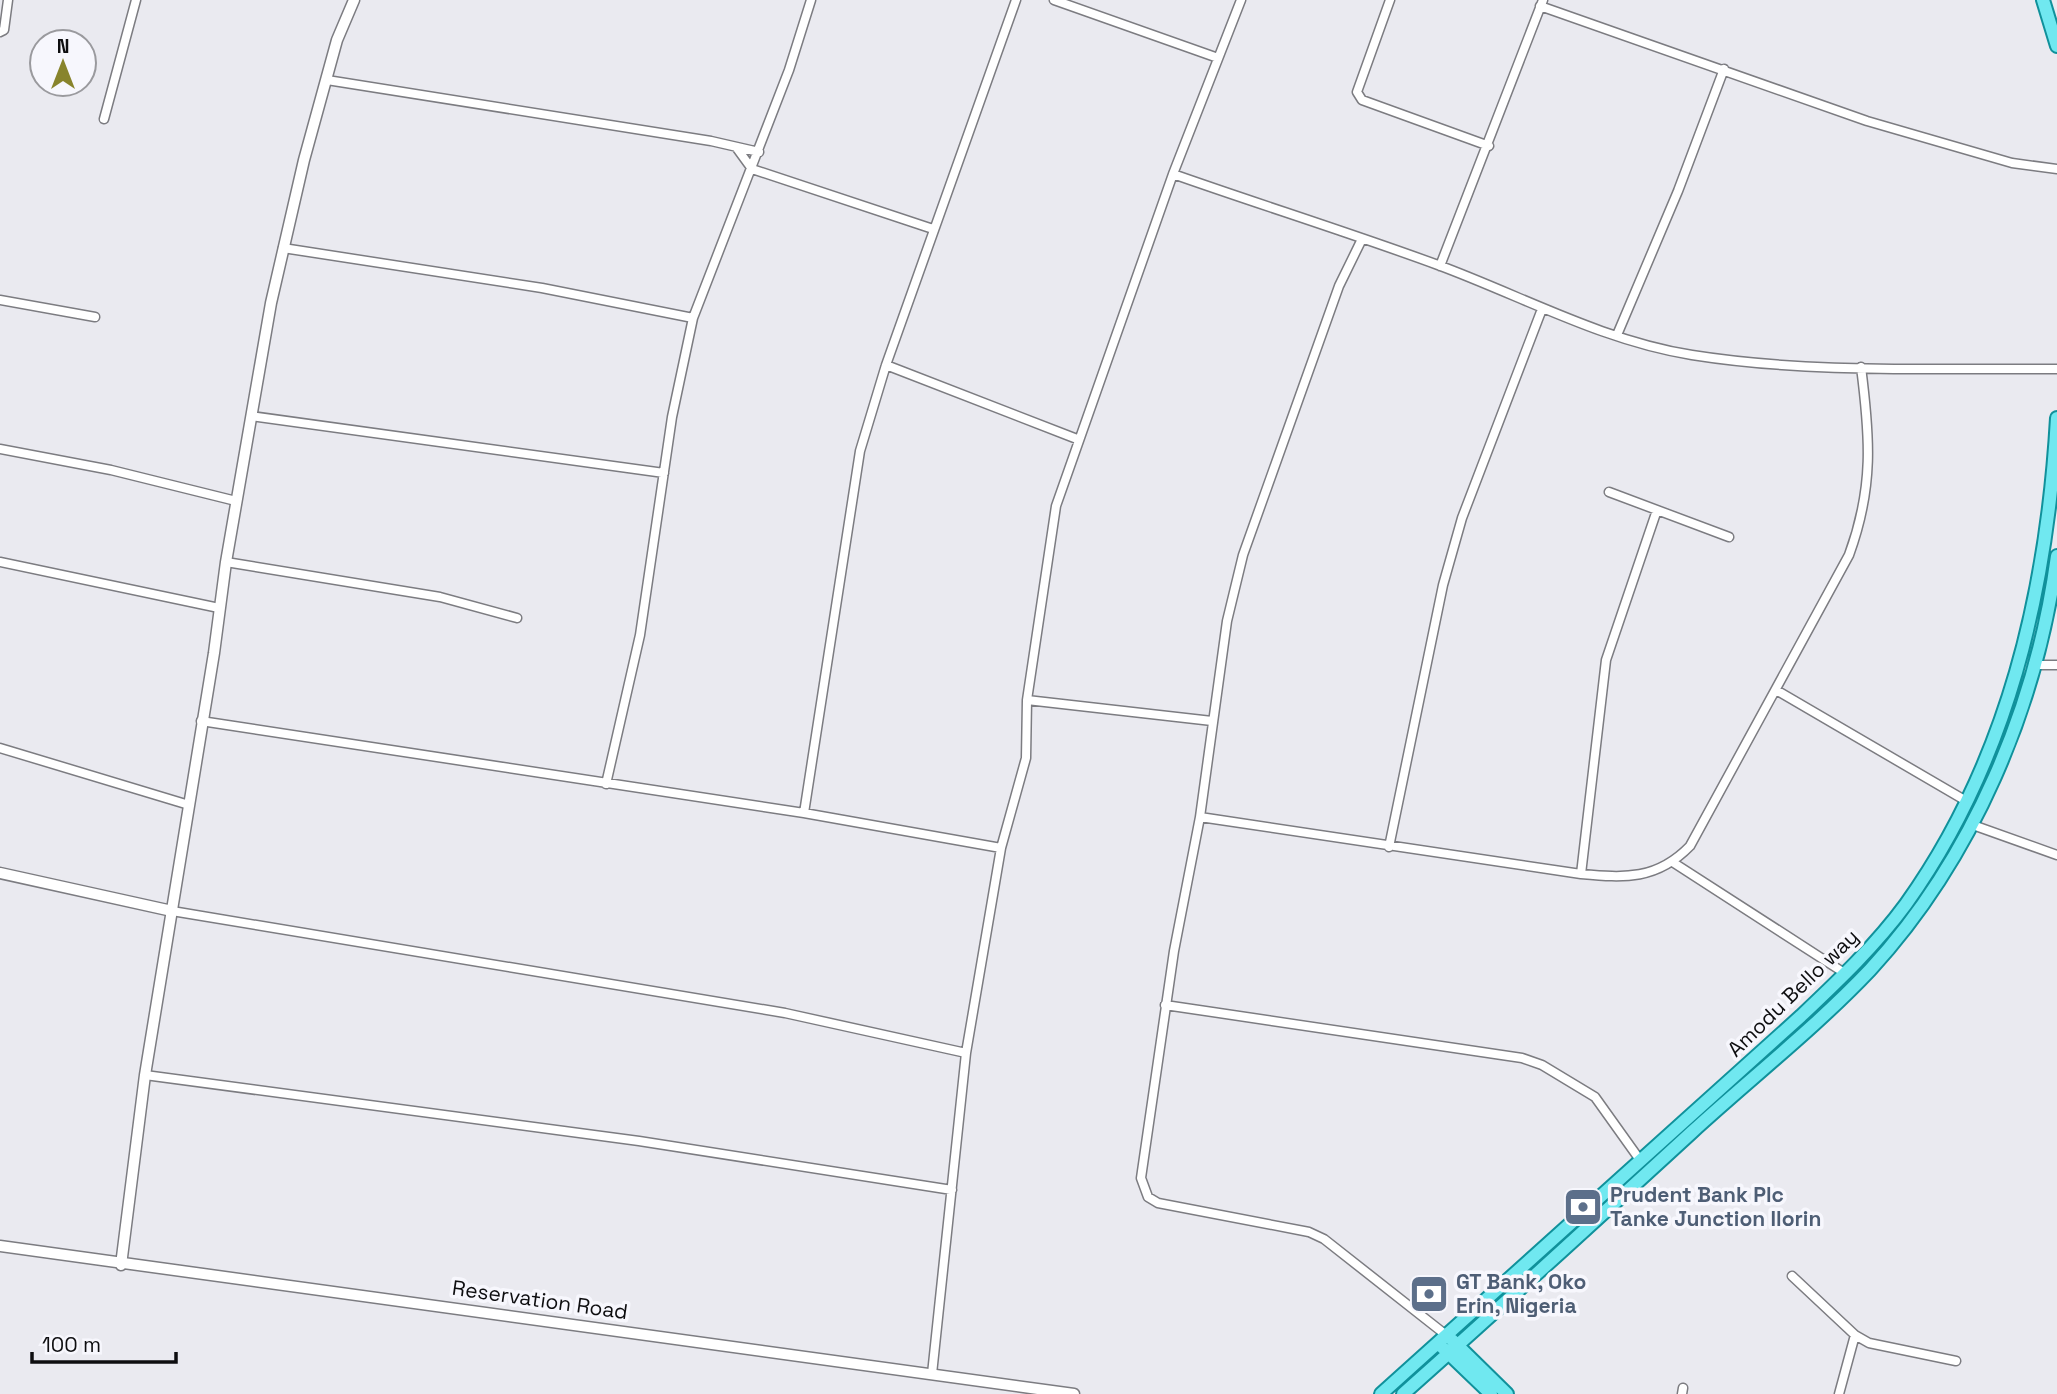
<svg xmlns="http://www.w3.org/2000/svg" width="2057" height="1394" viewBox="0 0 2057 1394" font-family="'Space Grotesk',sans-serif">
	<rect width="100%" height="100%" fill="#eaeaf0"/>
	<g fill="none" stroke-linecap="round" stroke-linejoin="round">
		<g stroke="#7c7c81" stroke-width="11">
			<path id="minor" d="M1054 0 1218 58
				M1390 0 1357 92 1362 100 1489 146
				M1540 6 1867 121 2012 163 2057 169
				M0 32 4 30 8 0
				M327 80 711 141 759 152
				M104 119 136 0
				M736 147 752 169 933 229
				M1173 174C1261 205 1351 233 1438 265 1522 296 1603 341 1692 355 1812 374 1936 368 2057 369
				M1362 239 1339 286 1243 555 1227 621 1200 817 1174 951 1141 1178 1148 1197 1158 1203 1309 1232 1324 1239 1446 1335
				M283 248 542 288 693 318
				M1440 266 1543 0
				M0 300 95 317
				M1617 335 1678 191 1724 69
				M886 365 1077 439
				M251 416 664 473
				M0 449 111 470 236 501
				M1609 492 1729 537
				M0 562 219 608
				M226 562 440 597 517 618
				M2033 665H2057
				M1776 690 1968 802
				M1027 700 1212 721
				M201 721 804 813 1001 848
				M0 748 189 805
				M606 784 640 635 672 417 693 318 789 70 811 0
				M804 813 860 451 886 365 1016 0
				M1200 817 1581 874C1625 878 1657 880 1690 846L1849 555C1874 487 1870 437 1861 367
				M1970 824 2057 855
				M1389 847 1443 585 1462 518 1542 309
				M1674 863 1846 974
				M1581 874 1606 660 1657 510
				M172 911 785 1013 966 1053
				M1165 1005 1522 1058 1542 1065 1595 1097 1640 1160
				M145 1075 639 1141 952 1190
				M1792 1276 1855 1335 1869 1343 1956 1361
				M932 1374 966 1053 1001 848 1026 758 1027 700 1056 506 1173 174 1241 0
				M1682 1394 1683 1388
				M1839 1394 1855 1335"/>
		</g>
		<g stroke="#7c7c81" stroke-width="13">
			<path id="tertiary" d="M0 873 172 911
				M0 1246 1074 1394
				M121 1265 145 1075 214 653 226 562 271 303 304 160 337 40 354 0"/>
		</g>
		<g stroke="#10919b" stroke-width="16">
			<path id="primary" d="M2043 0 2057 46
				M1452 1340 1507 1394
				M1443 1348 1491 1394
				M1381 1394 1801 1016C1838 981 1876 945 1906 904 2008 761 2047 591 2057 418
				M1403 1394C1500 1308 1596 1220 1692 1132 1751 1078 1815 1028 1870 970 1973 858 2037 706 2057 556"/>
		</g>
		<use href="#minor" stroke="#fff" stroke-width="8"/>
		<use href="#tertiary" stroke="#fff" stroke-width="10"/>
		<use href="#primary" stroke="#70e8f0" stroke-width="12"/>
	</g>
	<defs>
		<g id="bank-square" transform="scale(2.0125)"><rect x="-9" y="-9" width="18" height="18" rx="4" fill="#5c6f8a" stroke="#f7f7fd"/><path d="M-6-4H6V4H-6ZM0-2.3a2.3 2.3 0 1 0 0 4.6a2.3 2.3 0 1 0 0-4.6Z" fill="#fff"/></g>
	</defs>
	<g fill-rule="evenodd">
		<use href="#bank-square" x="1583" y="1207"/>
		<use href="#bank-square" x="1429" y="1294"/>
	</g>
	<g text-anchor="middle" stroke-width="7" stroke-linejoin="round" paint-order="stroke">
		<g font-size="21" fill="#0e0e10" stroke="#f7f7fd">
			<text transform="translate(1793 993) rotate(-44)" y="7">Amodu Bello way</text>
			<text transform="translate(540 1300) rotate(8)" y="7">Reservation Road</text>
		</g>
		<g font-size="21" font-weight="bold" fill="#4e5e75" stroke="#f7f7fd" text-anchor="start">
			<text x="1610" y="1202">Prudent Bank Plc<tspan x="1610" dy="24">Tanke Junction Ilorin</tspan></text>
			<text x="1456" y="1289">GT Bank, Oko<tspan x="1456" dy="24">Erin, Nigeria</tspan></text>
		</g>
	</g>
	<g transform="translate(63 63)"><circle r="33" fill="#f7f7fd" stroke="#9a9a9e" stroke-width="2"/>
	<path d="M0-5L12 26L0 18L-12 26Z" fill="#88842c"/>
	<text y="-10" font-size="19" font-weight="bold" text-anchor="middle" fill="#0e0e10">N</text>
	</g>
	<path d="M32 1352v10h144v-10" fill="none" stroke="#0e0e10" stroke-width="3.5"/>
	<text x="42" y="1352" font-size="21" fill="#0e0e10" stroke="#f7f7fd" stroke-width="5" paint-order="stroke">100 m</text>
</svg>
